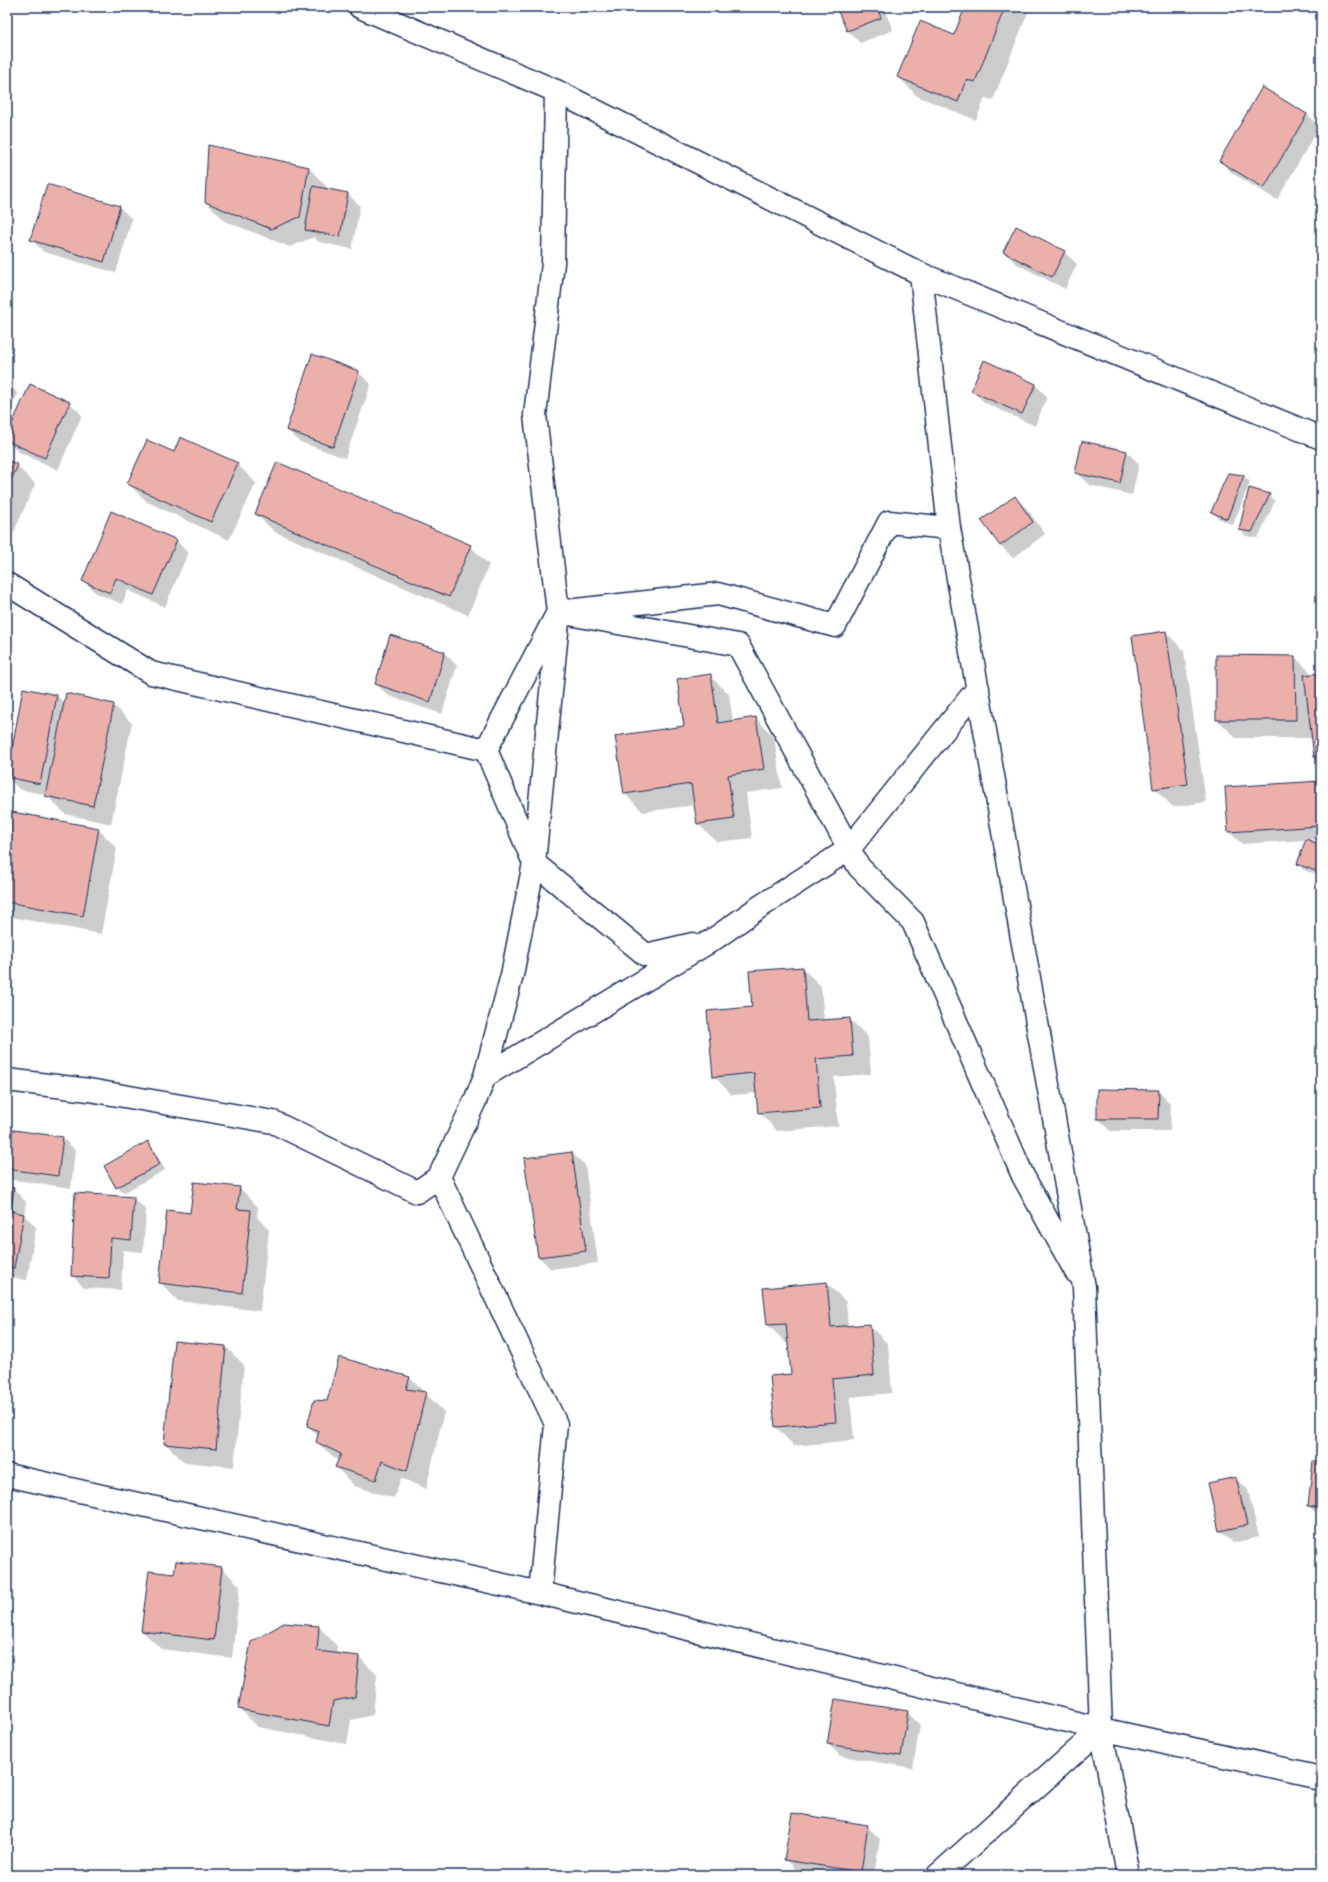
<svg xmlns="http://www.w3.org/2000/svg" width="1328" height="1882" viewBox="0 0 1328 1882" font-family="'Playpen Sans',sans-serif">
	<rect width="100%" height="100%" fill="#fff"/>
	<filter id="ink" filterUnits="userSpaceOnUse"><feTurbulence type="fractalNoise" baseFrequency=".025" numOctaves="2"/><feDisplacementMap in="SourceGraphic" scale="8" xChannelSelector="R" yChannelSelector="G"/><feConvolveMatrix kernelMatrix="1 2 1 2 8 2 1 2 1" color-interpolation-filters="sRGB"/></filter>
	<g filter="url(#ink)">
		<path fill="#0003" d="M837 7H883L893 30 860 43 848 31Z
			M966 7H1030L993 100 985 98 976 120 917 96 899 77 954 36Z
			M1307 114 1319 127 1277 200 1232 173 1220 160Z
			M309 168 327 187V189L347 193 360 206 352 249 319 242 314 237 290 247 225 221 206 202Z
			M119 207 132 219 116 273 44 252 31 239Z
			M1004 252H1064L1077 264 1065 289 1017 264Z
			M358 372 371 384 345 458 300 442 287 430Z
			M7 382 18 394 7 416Z
			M1035 384 1047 397 1035 426 985 403 972 390Z
			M69 402 82 415 58 470 19 452 7 440V438Z
			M1126 451 1139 464 1132 495 1089 485 1076 472Z
			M174 454 237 464 256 483 229 540 147 502 128 483Z
			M7 461 17 466 35 484 7 548Z
			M1229 474 1244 476 1250 482 1233 525 1218 518 1212 512Z
			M1269 495 1275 501 1258 538 1246 536 1240 530Z
			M1015 497 1027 509 1045 534 1013 558 1000 545Z
			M256 514 470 546 489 565 468 615 275 532Z
			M176 540 188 553 165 607 128 590 122 604 96 593 83 580Z
			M1166 632 1184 651 1206 802 1173 807 1154 788Z
			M391 636 445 653 457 666 442 714 389 696 376 684Z
			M1295 657 1313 675 1321 674V763L1315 757 1312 738H1236L1217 719Z
			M710 676 729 694 733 722 756 718 774 737 782 788 746 793 752 838 717 842 698 824 695 805 643 812 625 794 685 727Z
			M24 689 57 696 65 704 113 705 132 723 111 824 65 814 46 795 19 789 7 777Z
			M1321 782V839L1242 844 1229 832Z
			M7 819 98 829 117 848 101 934 11 917 7 913Z
			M1321 846V876L1304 870 1298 864Z
			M802 968 821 986 824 1021 850 1019 868 1037 871 1074 834 1077 838 1126 777 1131 759 1112 757 1093 732 1095 714 1076 753 1008Z
			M1158 1091 1171 1104 1170 1131H1110L1098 1118Z
			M7 1130 63 1138 75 1150 71 1188 7 1179Z
			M147 1142 153 1148 165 1170 123 1193 117 1187Z
			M572 1153 585 1165 598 1263 551 1269 539 1257 525 1159Z
			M7 1188 14 1189 26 1202 24 1215 36 1227 27 1280 7 1277Z
			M240 1188 258 1207 257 1217 269 1230 260 1311 178 1301 160 1282 191 1214Z
			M133 1198 146 1210 143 1252 123 1250 121 1290 84 1288 72 1275Z
			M827 1283 846 1302 848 1327 869 1325 888 1344 892 1393 850 1397 854 1440 794 1446 776 1427 771 1377 792 1375 789 1343H786L768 1325Z
			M226 1347 244 1365 234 1467 184 1462 165 1443Z
			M409 1377 444 1412 426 1489 401 1478 394 1498 354 1486 336 1467 339 1462 317 1442 318 1436 308 1426 327 1402Z
			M1321 1463V1518L1309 1506Z
			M1235 1478 1248 1490 1259 1537 1233 1543 1220 1531 1209 1484Z
			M222 1568 240 1586 232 1658 161 1649 142 1631 175 1575Z
			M319 1627 337 1646 336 1654 359 1657 377 1675 373 1715 351 1720 347 1744 258 1727 239 1708Z
			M907 1712 920 1725 913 1768 841 1756 828 1744Z
			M867 1826 880 1839 874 1875H818L798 1872 786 1859Z"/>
		<path fill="#ecb0ab" stroke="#1b2f5e" d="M836 7H877L881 18 847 31Z
			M965 7H1005L975 82 966 80 958 102 897 77 920 21 954 35Z
			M1262 87 1307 114 1264 188 1219 161Z
			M208 145 309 167 300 217 271 229 205 202Z
			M47 184 120 206 104 262 30 240Z
			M313 186 348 193 340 237 305 230Z
			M1016 226 1065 251 1052 277 1003 252Z
			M312 354 359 371 333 447 286 430Z
			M984 360 1036 384 1022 414 971 391Z
			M30 384 70 402 45 458 7 441V435Z
			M180 437 238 463 211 522 127 484 147 440 174 452Z
			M1082 441 1127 451 1120 483 1075 473Z
			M7 460 18 465 7 489Z
			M277 462 471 545 449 597 255 514Z
			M1228 473 1244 475 1227 519 1211 512Z
			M1249 488 1270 494 1252 532 1239 530Z
			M1015 496 1033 522 1000 546 981 520Z
			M111 511 177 540 153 595 116 578 110 593 82 581Z
			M1166 631 1188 784 1153 789 1132 636Z
			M390 635 445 652 430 702 375 684Z
			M1216 655 1295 656 1296 720H1216Z
			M1321 673V757H1314L1304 675Z
			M711 674 718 723 756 717 764 769 728 775 734 819 697 824 691 784 624 794 615 736 684 726 677 679Z
			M23 688 57 695 40 784 7 777Z
			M66 693 114 704 93 806 45 796Z
			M1321 781V826L1228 832 1225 787Z
			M7 811 99 828 83 916 7 902Z
			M1306 839 1321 845V873L1297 864Z
			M803 967 807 1021 850 1018 853 1056 816 1059 820 1108 758 1113 754 1073 713 1077 707 1011 752 1007 749 971Z
			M1097 1089 1159 1090 1158 1119H1097Z
			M7 1129 63 1137 58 1176 7 1169Z
			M148 1141 160 1164 116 1188 104 1166Z
			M572 1152 586 1251 538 1257 524 1158Z
			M194 1182 240 1187 237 1209 251 1210 242 1293 159 1283 167 1210 190 1213Z
			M7 1187 14 1188 11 1211 24 1214 14 1268 7 1267Z
			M75 1193 134 1197 131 1240 111 1238 109 1278 71 1276Z
			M827 1282 831 1327 870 1324 874 1375 832 1379 836 1422 775 1427 770 1376 791 1374 786 1324 767 1325 763 1288Z
			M174 1341 226 1346 216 1449 164 1444Z
			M339 1357 410 1377 406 1389 426 1392 407 1471 382 1461 376 1480 335 1467 341 1454 316 1442 319 1431 307 1426 314 1400 327 1401Z
			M1313 1461 1321 1462V1508L1308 1506Z
			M1236 1477 1247 1525 1219 1531 1208 1483Z
			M176 1561 222 1567 214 1640 141 1631 149 1571 174 1574Z
			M284 1623 319 1626 317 1651 359 1656 355 1697 333 1701 329 1726 238 1709 251 1642Z
			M835 1699 908 1711 901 1756 827 1744Z
			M792 1813 868 1825 861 1872 784 1860Z"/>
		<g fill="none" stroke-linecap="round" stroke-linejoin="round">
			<g stroke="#1b2f5e" stroke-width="25">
				<path id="minor" d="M556 91 553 263 535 415 558 612 738 645 859 867 913 922 1023 1176 1076 1272
					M921 274 949 528 1084 1287 1101 1729 1128 1875
					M7 584 151 673 486 750 558 612 718 594 835 626 889 522 949 528
					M486 750 534 863 646 955 693 944
					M485 1076 714 939 758 908 849 849 978 688
					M7 1080 89 1090 273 1122 417 1192 439 1177
					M7 1475 540 1593 1101 1729 1321 1777
					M540 1593 556 1424 439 1177 475 1101 485 1076 512 975 534 863 558 622
					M938 1875 1101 1729"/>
			</g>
			<g stroke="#1b2f5e" stroke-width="25">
				<path id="tertiary" d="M360 7 556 91 921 274 1321 438"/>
			</g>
			<use href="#minor" stroke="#fff" stroke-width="22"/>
			<use href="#tertiary" stroke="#fff" stroke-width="22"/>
		</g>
	</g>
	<rect width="1328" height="1882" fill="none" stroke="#fff" stroke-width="24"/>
	<rect x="12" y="12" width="1304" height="1858" fill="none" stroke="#1b2f5e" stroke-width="1.5" filter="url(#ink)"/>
</svg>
